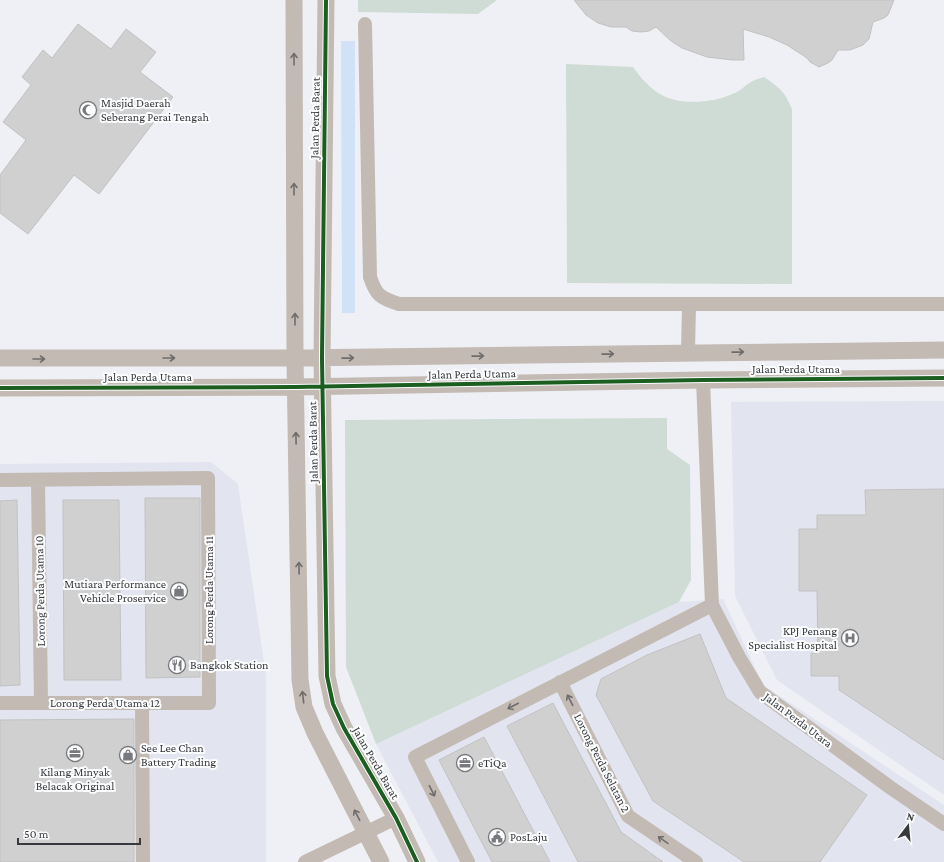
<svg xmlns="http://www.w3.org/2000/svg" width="944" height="862" viewBox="0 0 944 862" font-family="'Crimson Pro',serif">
	<rect width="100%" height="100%" fill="#eff0f5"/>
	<path fill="#e2e4ef" d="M944 401V795L777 680 735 596 731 402Z
		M211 462 238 484 266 676V862H0V464Z
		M723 599 763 685 944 805V862H438L376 744 679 602Z"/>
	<path fill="#cfdbd5" d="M358 0H497L478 14 358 12Z
		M566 64 633 67C653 95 671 105 706 101 716 100 726 97 735 93 742 90 746 84 753 81 756 79 761 78 764 77 780 88 785 92 792 109V284L567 283Z
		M667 418V449L690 465 691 580 679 602 376 744 346 667 345 420Z"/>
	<path fill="#d1e1f6" d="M341 41H355V313H342Z"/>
	<path fill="#d1d0d1" stroke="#c2c1c2" d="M574 0H894L888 15 884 18 873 22 869 39 863 45 850 50H838L832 60 828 63 819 67 810 62 807 58 787 45 769 37 743 29 744 60H732L707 57 682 48 671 41 656 27 649 31 641 32 632 31 626 27H611L598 23 586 15Z
		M78 24 111 49 126 29 156 52 140 72 173 97 99 194 74 175 28 234 0 213V175L26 140 3 122 31 85 22 77 43 50 52 58Z
		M944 489V760L839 690V676H811V653H818L817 591H799V529H817V515H866L865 490Z
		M145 498H200V677L146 678Z
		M17 500 20 685 0 686V501Z
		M63 500H119L121 680H64Z
		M700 634 726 698 867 795 820 862H744L653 801 596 695 601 679 647 655Z
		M553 703 621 832 663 862H578L507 726Z
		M134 719V862H0V720Z
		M484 737 534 832 550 862H492L439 760Z"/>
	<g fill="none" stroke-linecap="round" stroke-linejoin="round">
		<path stroke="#c2bab3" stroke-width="14" d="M365 24 370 277C376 295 380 298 399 304H944
			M688 353 689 304
			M703 380 712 605 739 657 760 692 891 788 944 824
			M0 480 208 478 209 703H0
			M38 480 41 702
			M560 682 628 816 696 862
			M142 703 143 862
			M305 862 396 818
			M468 862 415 757 712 605"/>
		<path stroke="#c2bab3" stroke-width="17" d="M294 0 295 358 300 680 304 707 315 733 381 862
			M326 0 322 358 327 676 333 704 344 728 396 818 417 862
			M0 358H295L944 350
			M0 388 295 387 703 380 944 378"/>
		<g stroke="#fcfdfe" stroke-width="6">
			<path id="cycleway" d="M326 0 322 358 327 676 333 704 344 728 396 818 417 862
				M0 388 295 387 703 380 944 378"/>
		</g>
		<use href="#cycleway" stroke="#1b5e20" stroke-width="4"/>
	</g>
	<defs><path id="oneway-shaft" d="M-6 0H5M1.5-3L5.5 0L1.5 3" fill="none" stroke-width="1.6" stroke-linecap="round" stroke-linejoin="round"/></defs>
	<g stroke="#6f6d6c">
		<use href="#oneway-shaft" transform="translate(294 59) rotate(-90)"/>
		<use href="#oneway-shaft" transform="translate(294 189) rotate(-90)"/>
		<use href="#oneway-shaft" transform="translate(295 319) rotate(-90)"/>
		<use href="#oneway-shaft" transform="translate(738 352) rotate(-1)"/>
		<use href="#oneway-shaft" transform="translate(608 354) rotate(-1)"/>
		<use href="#oneway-shaft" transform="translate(478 356) rotate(-1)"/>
		<use href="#oneway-shaft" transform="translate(169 358)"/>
		<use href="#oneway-shaft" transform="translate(348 358) rotate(-1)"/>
		<use href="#oneway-shaft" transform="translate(39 359)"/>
		<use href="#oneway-shaft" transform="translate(296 438) rotate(-91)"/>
		<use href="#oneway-shaft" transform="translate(299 568) rotate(-91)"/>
		<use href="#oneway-shaft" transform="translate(303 697) rotate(-97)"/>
		<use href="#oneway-shaft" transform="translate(570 700) rotate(-117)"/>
		<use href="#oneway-shaft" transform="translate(513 706) rotate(153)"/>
		<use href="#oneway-shaft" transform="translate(432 791) rotate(63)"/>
		<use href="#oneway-shaft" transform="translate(357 815) rotate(-117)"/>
		<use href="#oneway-shaft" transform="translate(663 840) rotate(-145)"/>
	</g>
	<defs>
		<g id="mosque-ring" transform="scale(0.9)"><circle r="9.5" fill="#fcfdfe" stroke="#78797d" stroke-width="1.5"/><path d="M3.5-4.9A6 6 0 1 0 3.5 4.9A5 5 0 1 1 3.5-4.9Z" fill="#78797d"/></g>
		<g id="shop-ring" transform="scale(0.9)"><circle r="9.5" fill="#fcfdfe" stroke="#78797d" stroke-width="1.5"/><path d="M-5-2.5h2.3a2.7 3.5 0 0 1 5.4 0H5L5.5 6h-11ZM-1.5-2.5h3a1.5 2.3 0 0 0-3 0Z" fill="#78797d"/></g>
		<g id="hospital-ring" transform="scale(0.9)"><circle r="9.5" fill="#fcfdfe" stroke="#78797d" stroke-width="1.5"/><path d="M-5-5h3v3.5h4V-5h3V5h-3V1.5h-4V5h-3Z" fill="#78797d"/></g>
		<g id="restaurant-ring" transform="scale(0.9)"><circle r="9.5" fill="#fcfdfe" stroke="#78797d" stroke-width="1.5"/><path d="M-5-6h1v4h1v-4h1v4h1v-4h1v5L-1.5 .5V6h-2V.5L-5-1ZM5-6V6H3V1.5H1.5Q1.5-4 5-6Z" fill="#78797d"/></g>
		<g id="office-ring" transform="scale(0.9)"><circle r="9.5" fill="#fcfdfe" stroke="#78797d" stroke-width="1.5"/><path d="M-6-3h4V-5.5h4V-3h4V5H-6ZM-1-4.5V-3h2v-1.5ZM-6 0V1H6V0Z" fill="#78797d"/></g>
		<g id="civic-ring" transform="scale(0.9)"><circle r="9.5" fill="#fcfdfe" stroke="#78797d" stroke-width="1.5"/><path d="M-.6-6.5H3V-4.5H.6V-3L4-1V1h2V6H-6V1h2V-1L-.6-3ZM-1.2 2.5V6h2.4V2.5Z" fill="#78797d"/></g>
	</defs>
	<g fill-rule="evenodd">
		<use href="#mosque-ring" x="88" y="110"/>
		<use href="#shop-ring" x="179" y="591"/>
		<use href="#hospital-ring" x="850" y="638"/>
		<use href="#restaurant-ring" x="177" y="665"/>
		<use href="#office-ring" x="75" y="753"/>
		<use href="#shop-ring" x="128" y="755"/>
		<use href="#office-ring" x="465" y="763"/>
		<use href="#civic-ring" x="497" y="837"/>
	</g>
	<g text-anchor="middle" stroke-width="4" stroke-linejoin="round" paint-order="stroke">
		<g font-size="12" fill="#38393c" stroke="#fcfdfe" text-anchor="start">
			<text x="101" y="107">Masjid Daerah<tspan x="101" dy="14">Seberang Perai Tengah</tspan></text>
			<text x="166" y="588" text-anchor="end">Mutiara Performance<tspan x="166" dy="14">Vehicle Proservice</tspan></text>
			<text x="837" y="635" text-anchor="end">KPJ Penang<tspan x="837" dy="14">Specialist Hospital</tspan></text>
			<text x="190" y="669">Bangkok Station</text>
			<text x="141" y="752">See Lee Chan<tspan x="141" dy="14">Battery Trading</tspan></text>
			<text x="478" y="767">eTiQa</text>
			<text x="75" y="776" text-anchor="middle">Kilang Minyak<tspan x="75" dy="14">Belacak Original</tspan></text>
			<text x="510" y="841">PosLaju</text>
		</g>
		<g font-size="12" fill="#38393c" stroke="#fcfdfe">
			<text transform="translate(315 118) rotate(-89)" y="4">Jalan Perda Barat</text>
			<text x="796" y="373">Jalan Perda Utama</text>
			<text transform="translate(472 374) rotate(-1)" y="4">Jalan Perda Utama</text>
			<text x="148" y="381">Jalan Perda Utama</text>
			<text transform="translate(313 442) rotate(-91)" y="4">Jalan Perda Barat</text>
			<text transform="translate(209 590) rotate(-90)" y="4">Lorong Perda Utama 11</text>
			<text transform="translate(40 591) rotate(-91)" y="4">Lorong Perda Utama 10</text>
			<text x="105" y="707">Lorong Perda Utama 12</text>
			<text transform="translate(798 720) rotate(37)" y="4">Jalan Perda Utara</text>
			<text transform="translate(376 763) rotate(60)" y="4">Jalan Perda Barat</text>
			<text transform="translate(602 763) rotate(63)" y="4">Lorong Perda Selatan 2</text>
		</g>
	</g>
	<g transform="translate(908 826) rotate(16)" stroke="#fcfdfe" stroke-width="3" paint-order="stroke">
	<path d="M0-3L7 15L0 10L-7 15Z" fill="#38393c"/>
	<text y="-6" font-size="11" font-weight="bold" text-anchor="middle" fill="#38393c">N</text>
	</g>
	<path d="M18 838v6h122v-6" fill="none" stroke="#38393c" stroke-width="2"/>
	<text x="24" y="838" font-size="12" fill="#38393c" stroke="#fcfdfe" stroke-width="3" paint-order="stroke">50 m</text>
</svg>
